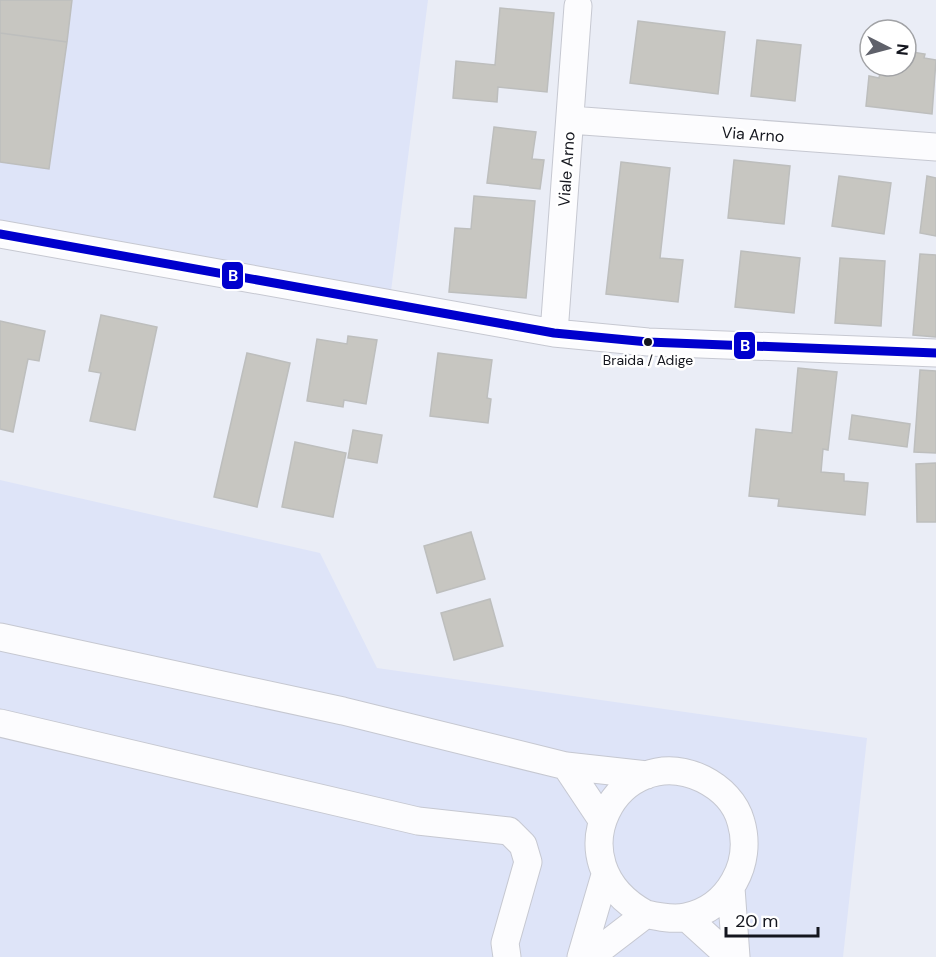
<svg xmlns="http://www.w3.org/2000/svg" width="936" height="957" viewBox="0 0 936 957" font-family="'DM Sans',sans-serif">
	<rect width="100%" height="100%" fill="#eaedf6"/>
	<path fill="#dee4f8" d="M0 0H428L390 299 0 232Z
		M0 480 320 553 377 668 867 738 843 957H0Z"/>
	<path fill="#c7c6c1" stroke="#bdbebd" stroke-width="1.5" d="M0 0H72L67 42 0 33Z
		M500 8 554 13 547 92 498 87 497 102 453 98 456 61 495 65Z
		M638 21 725 32 718 94 630 83Z
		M0 33 67 42 49 169 0 162Z
		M757 40 801 45 795 101 751 96Z
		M906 51 925 54 924 58 936 60 932 114 866 106 869 76 879 78 881 66H906Z
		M494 127 536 132 532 159 544 160 540 189 487 183Z
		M734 160 790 166 784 224 728 218Z
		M621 162 670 168 660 258 683 260 678 302 606 294Z
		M839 176 891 183 884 234 832 226Z
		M927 176 936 178V236L920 233Z
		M474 196 535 201 526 298 449 292 455 228 471 229Z
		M741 251 800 258 794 313 735 307Z
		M920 254 936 255V337L913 335Z
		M840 258 885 261 881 326 835 323Z
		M101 315 157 327 135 430 90 421 101 373 89 371Z
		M0 321 45 331 39 361 28 359 13 432 0 429Z
		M348 336 377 340 366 404 344 400 343 407 307 401 317 339 347 344Z
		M247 353 290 363 257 507 214 497Z
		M438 353 492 360 487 398 491 399 488 423 430 416Z
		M798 368 837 372 828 450 823 449 821 472 844 474V481L868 483 865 515 778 506 779 499 749 496 756 429 792 433Z
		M920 370 936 371V453L914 452Z
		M852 415 910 424 907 447 849 439Z
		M353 430 382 435 377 463 348 458Z
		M295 442 346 453 333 517 282 507Z
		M936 463V522H917L916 464Z
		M471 532 485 579 437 593 424 546Z
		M490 599 503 646 454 660 441 613Z"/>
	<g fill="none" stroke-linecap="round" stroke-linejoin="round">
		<g stroke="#c6c8d1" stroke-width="29">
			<path id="minor" d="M570 120 936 147
				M0 234 554 333 648 342 936 353
				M554 333 578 6
				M0 637 343 711 566 766 647 775
				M0 723 418 821 509 831 523 845 528 862 505 943 507 957
				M566 766 602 820
				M731 888 736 957
				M686 917 730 957
				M581 957 605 875
				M590 957 646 914C659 917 673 920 686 917 729 908 753 863 741 822 736 803 721 788 703 779 618 738 550 862 646 914"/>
		</g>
		<use href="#minor" stroke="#fcfcfe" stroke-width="27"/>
		<g stroke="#fff" stroke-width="14">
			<path id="bus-1" d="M0 234 554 333 648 342 936 353"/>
		</g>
		<use href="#bus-1" stroke="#0000cd" stroke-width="9"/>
	</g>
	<circle fill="#14161e" stroke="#fff" stroke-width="2" cx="648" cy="342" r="5"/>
	<g text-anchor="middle" stroke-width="5" stroke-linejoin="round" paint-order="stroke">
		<g font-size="14" fill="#14161e" stroke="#fff">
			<text x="648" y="365">Braida / Adige</text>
		</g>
		<g font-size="16" fill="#14161e" stroke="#fff">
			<text transform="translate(753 134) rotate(4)" y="6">Via Arno</text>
			<text transform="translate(566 169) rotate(-86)" y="6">Viale Arno</text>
		</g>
	</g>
	<g stroke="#fff" stroke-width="2">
		<rect x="221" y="261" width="23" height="29" rx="6" fill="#0000cd"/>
		<rect x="733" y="331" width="23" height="29" rx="6" fill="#0000cd"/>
	</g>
	<g font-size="16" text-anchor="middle" font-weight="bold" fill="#fff">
		<text x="233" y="281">B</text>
		<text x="745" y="351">B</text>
	</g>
	<g transform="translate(888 48) rotate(96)"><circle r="28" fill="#ffffff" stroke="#a1a2a5" stroke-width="1.5"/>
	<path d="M0-4.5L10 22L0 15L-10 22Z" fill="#5f616a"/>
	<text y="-9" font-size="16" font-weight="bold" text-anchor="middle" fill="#14161e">N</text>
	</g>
	<path d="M726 927v9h92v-9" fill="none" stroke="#14161e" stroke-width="3"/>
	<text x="735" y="927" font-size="18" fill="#14161e" stroke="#ffffff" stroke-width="4.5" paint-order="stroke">20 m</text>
</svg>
